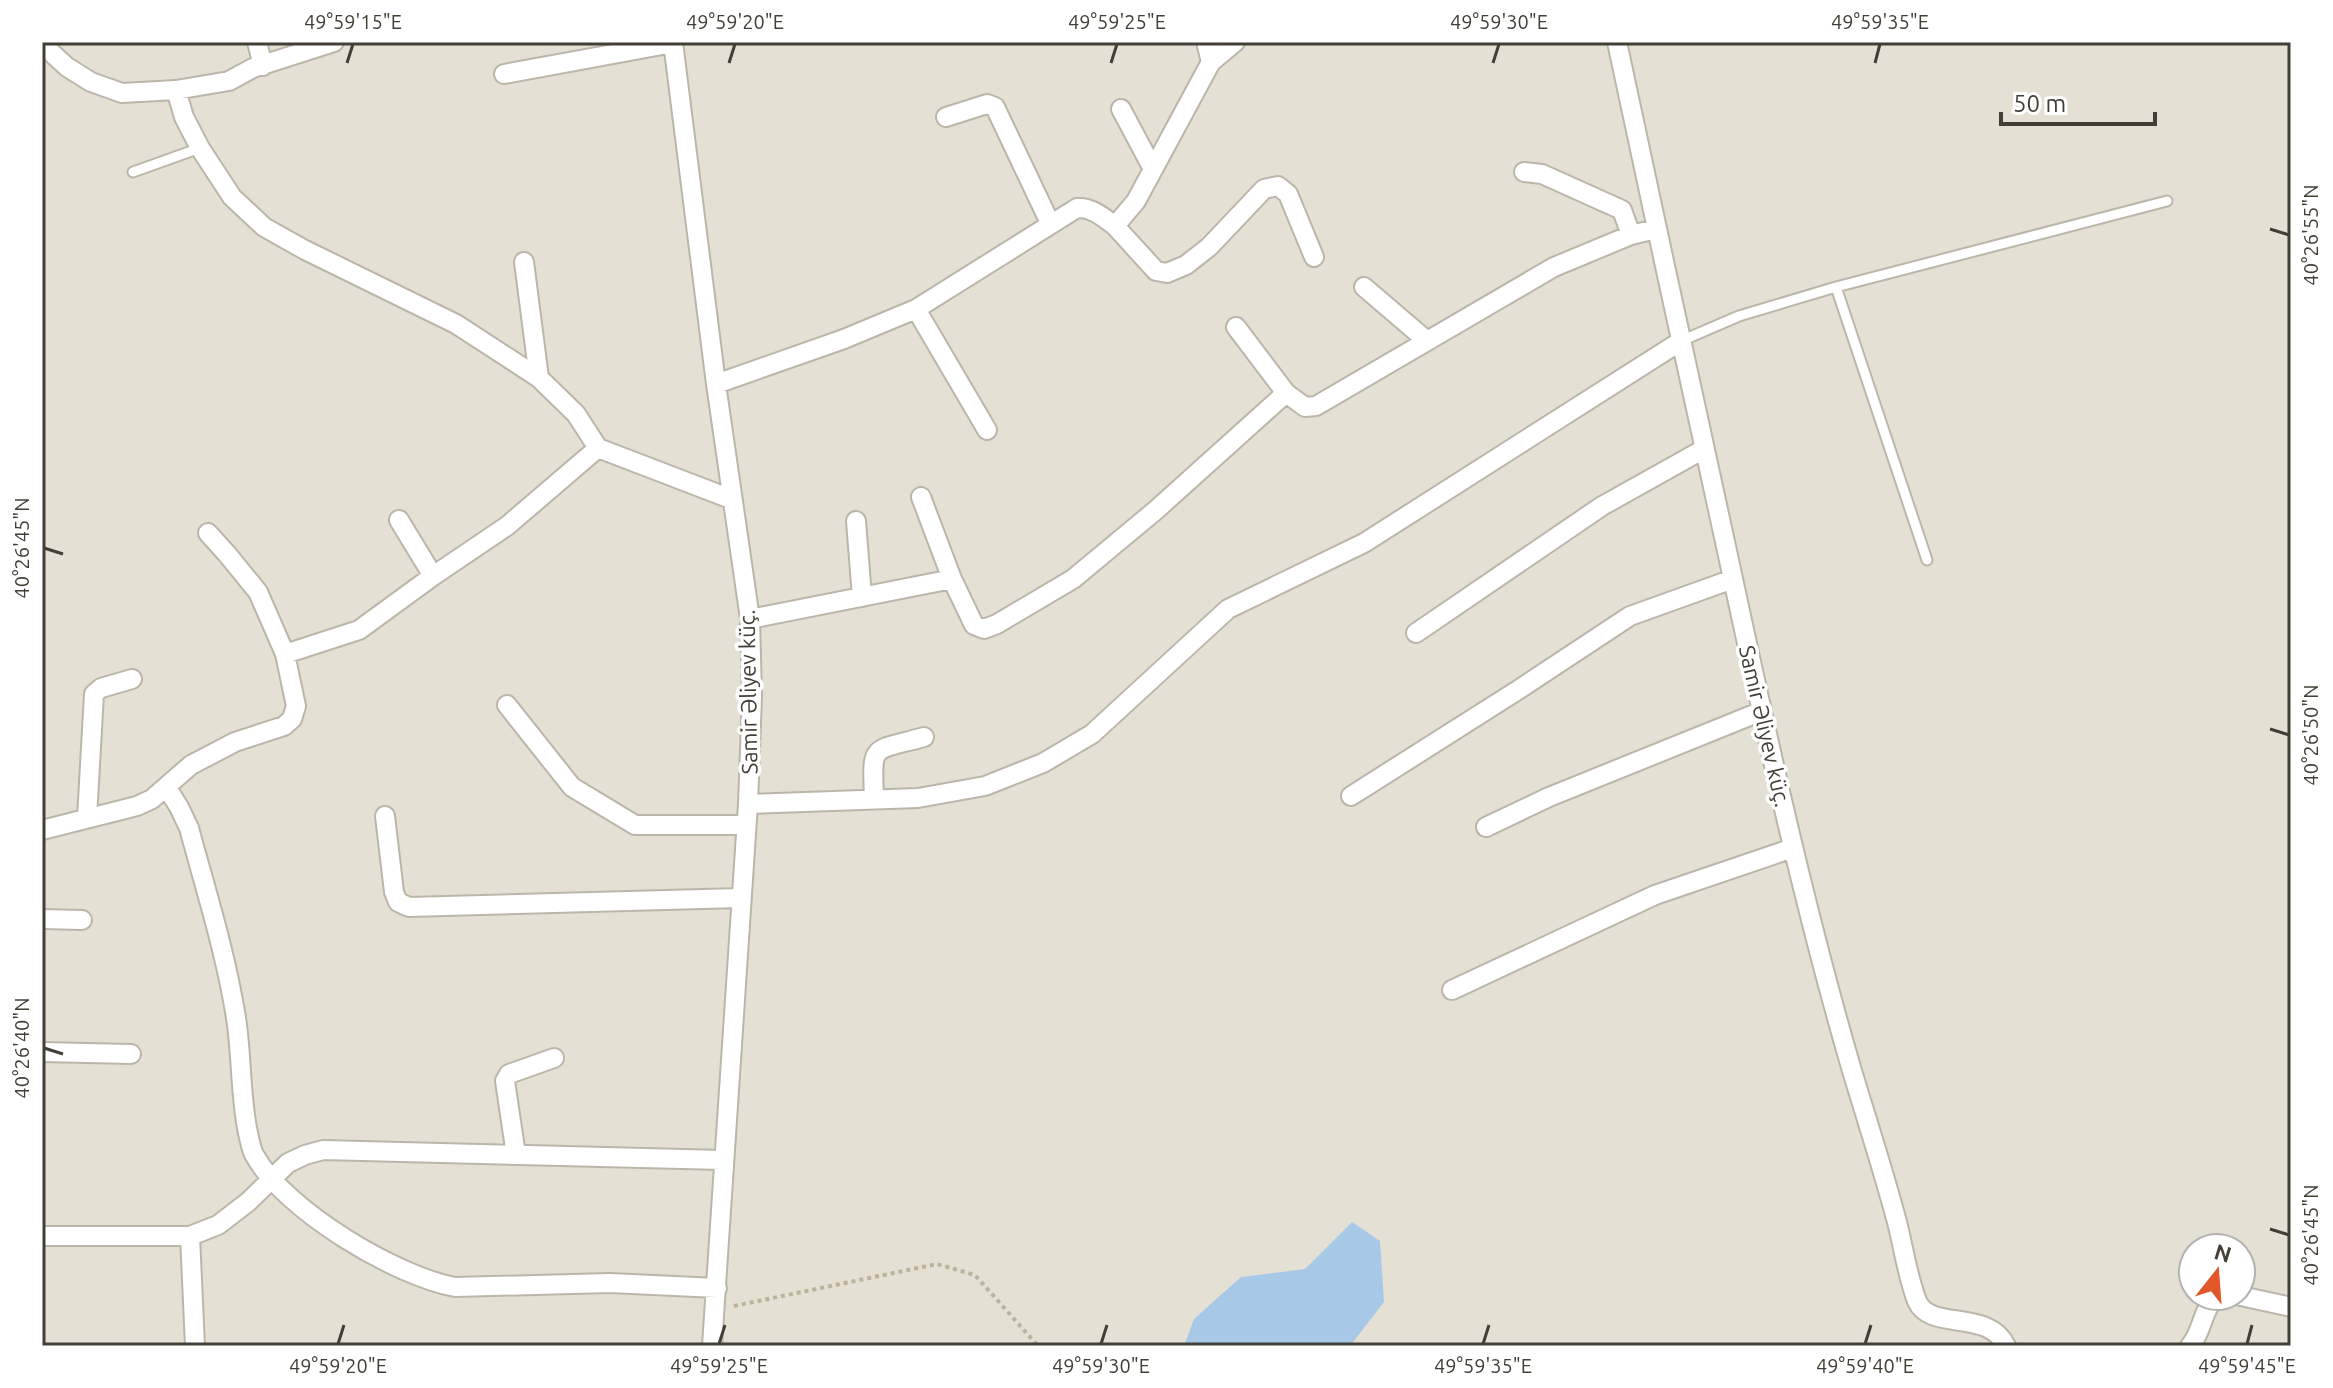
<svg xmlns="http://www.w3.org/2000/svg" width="2333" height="1388" viewBox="0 0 2333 1388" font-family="Ubuntu,sans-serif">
	<rect width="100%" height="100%" fill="#f1eee6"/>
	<path fill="#e4e0d4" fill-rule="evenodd" d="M42 42H2291V1346H42ZM2193 1248H2241V1296H2193Z"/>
	<path fill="#a8c8e7" d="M1352 1222 1380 1241 1384 1302 1350 1346H1184L1194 1319 1241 1277 1305 1269Z"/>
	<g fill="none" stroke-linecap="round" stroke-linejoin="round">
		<g stroke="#bbb6a9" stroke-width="13">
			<path id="service" d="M133 172 200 148
				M1836 287 1927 560
				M1681 341 1739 316 1836 287 2167 201"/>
		</g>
		<g stroke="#bbb6a9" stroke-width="22">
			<path id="minor" d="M257 42 263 66
				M673 42 716 384 750 619 752 696 748 804 712 1346
				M1206 42 1211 62
				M1617 42C1653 212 1690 381 1727 551 1764 723 1801 895 1850 1064 1866 1118 1884 1172 1898 1226 1904 1251 1908 1278 1917 1301 1930 1332 1988 1308 2006 1346
				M42 44 67 67 91 82 122 93 176 90 229 81 253 68 334 42
				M504 74 673 43
				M176 90 184 117 200 148 232 197 264 227 305 250 456 324 539 378 576 414 598 448 731 499
				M1121 109 1153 169
				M946 117 987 104 995 107 1050 223
				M1524 172 1542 174 1622 210 1631 235
				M1115 226 1156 271 1167 273 1186 265 1209 247 1264 189 1278 186 1288 194 1314 257
				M524 262 539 378
				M1364 287 1426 340
				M916 309 987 430
				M1236 327 1286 393
				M716 384 844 339 916 309 1077 208C1092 207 1103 217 1115 226L1136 201 1211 62 1235 42
				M921 497 952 579
				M399 520 433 576
				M856 521 862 597
				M208 533 227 554 258 592 285 654
				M750 619 952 579 974 625 984 629 997 624 1073 579 1156 510 1286 393 1305 407 1316 406 1554 267 1631 235 1656 229
				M1416 633 1602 506 1704 449
				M507 705 572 787 635 825H746
				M167 788 179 807 189 828C206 891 226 954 236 1018 242 1056 240 1095 248 1133 250 1141 251 1150 255 1156 285 1210 395 1276 455 1287L610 1283 717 1288
				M1351 796 1518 690 1630 616 1733 579
				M874 799C872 742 870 752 924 737
				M748 804 918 798 985 786 1043 763 1092 734 1228 609 1364 543 1681 341
				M385 816 394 892 398 902 409 907 740 898
				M87 818 94 694 101 688 132 679
				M1486 827 1549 797 1762 711
				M42 830 137 806 152 799 191 765 235 742 284 726 292 719 296 706 285 654 359 630 433 576 507 526 598 448
				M42 919 82 920
				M1452 990 1655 895 1793 848
				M42 1052 131 1054
				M516 1155 505 1081 509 1074 554 1058
				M42 1236H190L218 1225 248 1202 288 1163 305 1155 323 1150 723 1160
				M190 1236 195 1346
				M2241 1296 2291 1307
				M2190 1346C2203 1332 2202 1307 2218 1296"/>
		</g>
		<path stroke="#bbb39c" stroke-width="4" stroke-dasharray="4 4" stroke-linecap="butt" d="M734 1306 937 1264 975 1275 1038 1346"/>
		<use href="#service" stroke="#fff" stroke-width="9"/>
		<use href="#minor" stroke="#fff" stroke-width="18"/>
	</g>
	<path fill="none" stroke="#433f36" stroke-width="3" d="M347 63 353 44M729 63 735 44M1111 63 1117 44M1493 63 1499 44M1875 63 1880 44M2270 229 2289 235M44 548 63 554M2270 729 2289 735M44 1048 63 1054M2270 1229 2289 1235M338 1344 344 1325M719 1344 725 1325M1101 1344 1107 1325M1483 1344 1489 1325M1865 1344 1871 1325M2247 1344 2252 1325"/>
	<g text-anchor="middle" stroke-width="7" stroke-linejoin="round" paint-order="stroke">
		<g font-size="22" fill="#433f36" stroke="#fff">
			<text transform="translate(748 692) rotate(-91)" y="8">Samir Əliyev küç.</text>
			<text transform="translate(1765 726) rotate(77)" y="8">Samir Əliyev küç.</text>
		</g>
	</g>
	<rect width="2333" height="1388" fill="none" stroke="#ffffff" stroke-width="88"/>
	<g transform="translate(2217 1272) rotate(17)"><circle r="38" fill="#ffffff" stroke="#b4b2af" stroke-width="2"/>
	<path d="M0-6L14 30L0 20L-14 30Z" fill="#e2562c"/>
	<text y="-12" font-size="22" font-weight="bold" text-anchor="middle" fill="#433f36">N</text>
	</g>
	<path d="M2001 112v12h154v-12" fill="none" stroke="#433f36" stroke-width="4"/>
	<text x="2013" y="112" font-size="24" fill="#433f36" stroke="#ffffff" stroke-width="6" paint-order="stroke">50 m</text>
	<rect x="44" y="44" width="2245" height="1300" fill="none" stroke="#433f36" stroke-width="3"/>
	<g font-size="20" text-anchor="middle" fill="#433f36">
		<text x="353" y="29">49°59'15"E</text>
		<text x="735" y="29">49°59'20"E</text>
		<text x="1117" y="29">49°59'25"E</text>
		<text x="1499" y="29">49°59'30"E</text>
		<text x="1880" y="29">49°59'35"E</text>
		<text transform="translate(2311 235) rotate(-90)" y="7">40°26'55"N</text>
		<text transform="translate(22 548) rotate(-90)" y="7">40°26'45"N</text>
		<text transform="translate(2311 735) rotate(-90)" y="7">40°26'50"N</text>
		<text transform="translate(22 1048) rotate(-90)" y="7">40°26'40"N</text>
		<text transform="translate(2311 1235) rotate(-90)" y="7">40°26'45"N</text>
		<text x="338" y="1373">49°59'20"E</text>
		<text x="719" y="1373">49°59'25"E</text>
		<text x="1101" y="1373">49°59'30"E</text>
		<text x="1483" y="1373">49°59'35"E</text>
		<text x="1865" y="1373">49°59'40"E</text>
		<text x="2247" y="1373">49°59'45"E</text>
	</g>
</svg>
